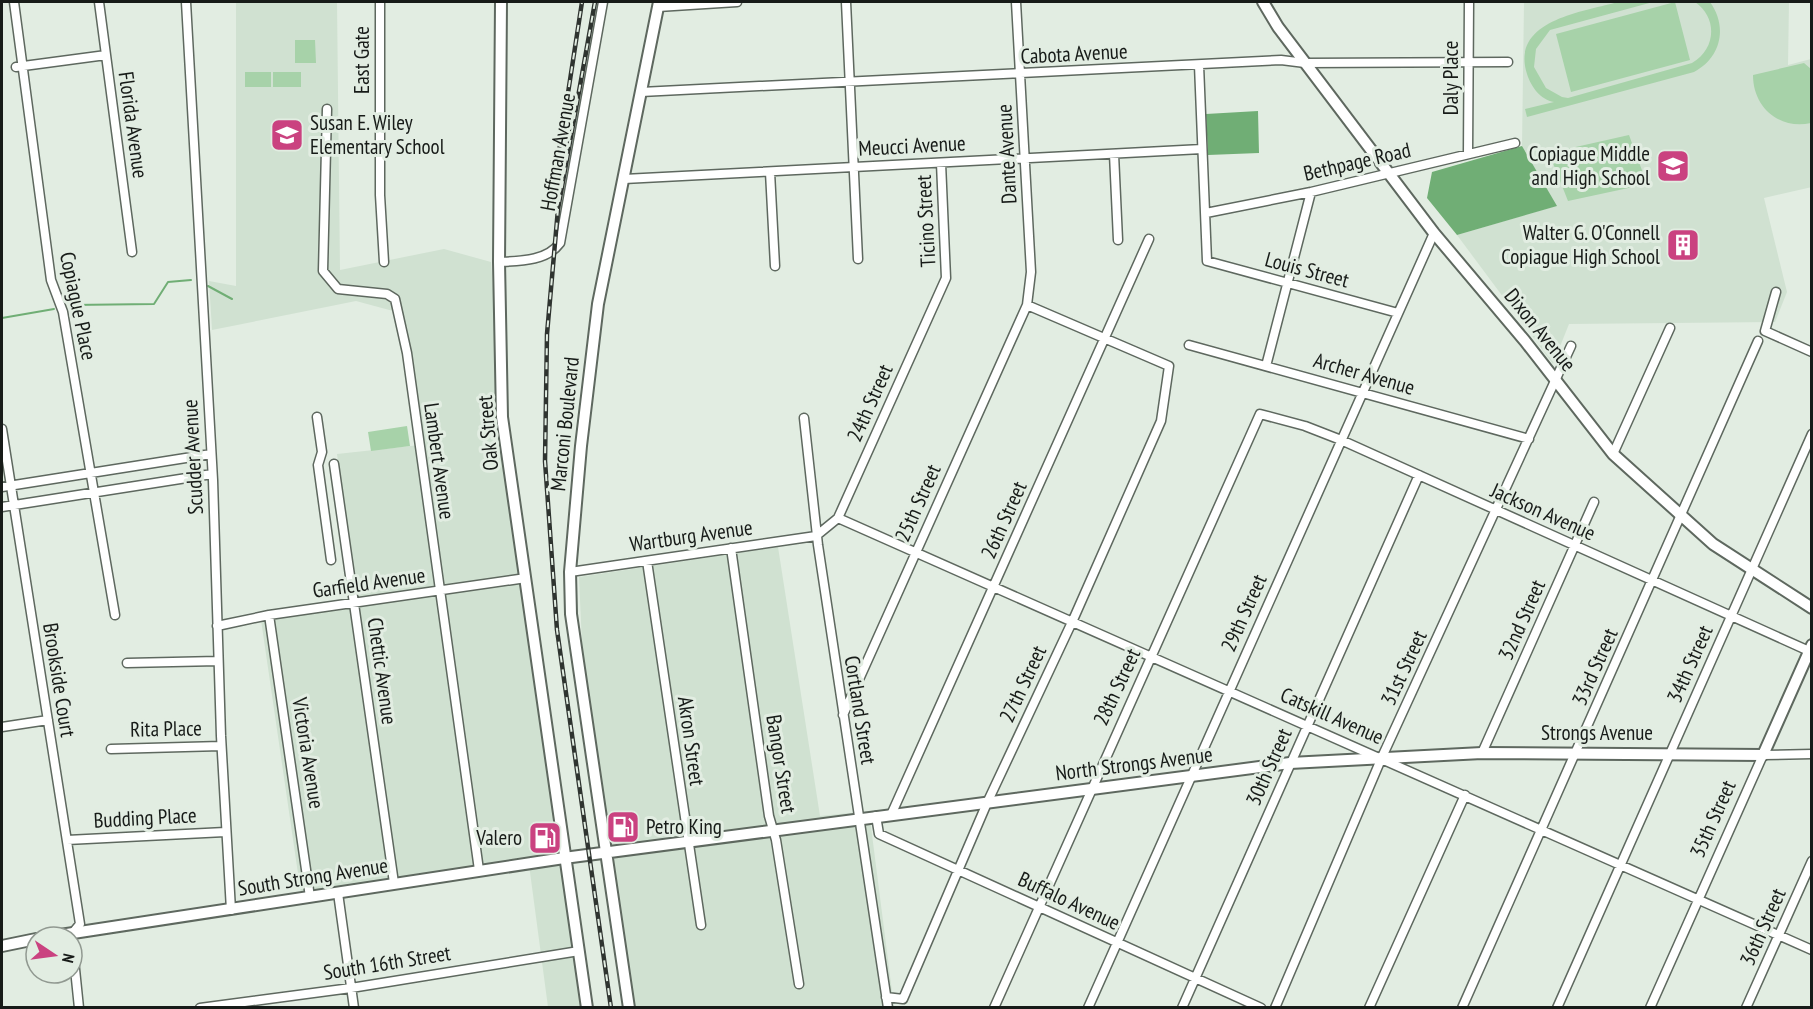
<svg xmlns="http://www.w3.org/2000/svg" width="1813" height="1009" viewBox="0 0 1813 1009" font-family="'PT Sans Narrow',sans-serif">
	<rect width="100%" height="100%" fill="#e2ede2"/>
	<path fill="#d0e1d1" d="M236 2H337L340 270 444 249 491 262 503 422 573 867 591 1007H548L528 857 301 894 260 613 357 598 337 454 420 445 407 326 396 327 393 311 356 301 212 330 209 281 236 286Z
		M1524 2H1789L1788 65 1811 59 1812 187 1764 198 1787 292 1775 322 1569 324 1553 364 1457 235 1556 206 1522 146Z
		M778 547 820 816 869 811 894 1007H631L582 645 579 577Z"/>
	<path fill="#a7d2a9" d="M1618 2H1653L1550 30 1536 49 1534 67 1546 88 1562 97 1568 98 1692 63C1716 49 1718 18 1695 2H1710C1728 27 1721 58 1694 72L1527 117 1525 109 1554 102C1541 100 1531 87 1527 74 1510 20 1583 12 1618 2Z
		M1675 2 1690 60 1571 92 1556 34Z
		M295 40H315L316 63H295Z
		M1804 63 1811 69V123C1779 130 1753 107 1753 75Z
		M245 72H271V87H245Z
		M273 72H301V87H273Z
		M1629 135 1647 184 1568 201 1549 153Z
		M407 426 410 446 371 451 368 432Z"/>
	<path fill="#70ae75" d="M1258 111 1259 153 1208 155 1206 114Z
		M1522 146 1557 206 1457 235 1427 198 1432 172Z"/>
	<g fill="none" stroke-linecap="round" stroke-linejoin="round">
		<path stroke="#70ae75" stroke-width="2" d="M208 286 232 299
			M71 305 154 304 168 282 191 280
			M2 318 54 309"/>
		<g stroke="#5e685f" stroke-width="11">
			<path id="minor" d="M14 2 51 280 63 312 115 615
				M99 2 132 252
				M186 2 213 480 221 736 231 910
				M380 2V195L384 262
				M846 2 858 259
				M658 7 737 2
				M1199 65 1207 261 1398 313
				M16 67 106 55
				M641 92 1281 60 1305 63 1508 62
				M327 109 323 271 338 289 387 294 395 299 407 353 479 870
				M1114 154 1118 240
				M1468 154 1469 2
				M770 172 775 266
				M624 179 1202 149
				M1206 213 1311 192 1515 143
				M499 262C520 261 547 261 560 243L603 2
				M1776 292 1765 331 1812 352
				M1189 345 1529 439
				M1266 366 1311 192
				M317 417 322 452 318 465 331 560
				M804 418 818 545 888 1008
				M2 429 80 924 71 935
				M1613 454 1670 328
				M334 464 394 883
				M2 487 211 454
				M2 507 212 474
				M838 518 1812 950
				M731 548 769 816 776 840 799 984
				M647 561 701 925
				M570 572 816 536 838 518 946 278 941 163
				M269 615 310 897
				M217 626 269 615 526 578
				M127 663 218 661
				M843 715 1027 305 1031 272 1016 2
				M2 727 48 720
				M111 749 221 746
				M1482 753 1594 502
				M891 815 1149 239
				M876 816 879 834 1261 1008
				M67 840 225 832
				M338 893 354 1008
				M72 940 79 1008
				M886 997 903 999 987 803 1073 620 1161 421 1169 366 1027 305
				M200 1008 351 988 579 951
				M994 1008 1260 414 1305 426 1341 440 1809 651
				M1088 1008 1434 233
				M1182 1008 1419 475
				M1275 1008 1382 757 1571 346
				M1369 1008 1465 795
				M1462 1008 1758 341
				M1557 1008 1812 434
				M1650 1008 1763 755 1812 754
				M1746 1008 1812 861"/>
		</g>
		<g stroke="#5e685f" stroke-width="14">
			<path id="tertiary" d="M47 937 564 858 1290 763 1482 753 1763 755 1812 645
				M2 946 36 939
				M629 1008 571 614 570 572 581 446 598 304 659 2"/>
		</g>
		<g stroke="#5e685f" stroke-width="14">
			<path id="secondary" d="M501 2 499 262 502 417 587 1008
				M1263 2 1278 27 1434 233 1525 341 1613 454 1713 544 1812 608"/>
		</g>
		<use href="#minor" stroke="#fff" stroke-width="8"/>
		<use href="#tertiary" stroke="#fff" stroke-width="10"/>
		<use href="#secondary" stroke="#fff" stroke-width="10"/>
		<g stroke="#2f3430" stroke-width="4.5">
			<path id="rail" d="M595 2 558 209 547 334 545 461 557 630 611 1008
				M554 184 582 2"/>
		</g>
		<use href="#rail" stroke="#e2ede2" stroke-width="2" stroke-dasharray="7" stroke-linecap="butt"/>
	</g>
	<defs>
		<g id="school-square" transform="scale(1.725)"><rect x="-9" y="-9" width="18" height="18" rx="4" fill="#ca4280" stroke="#e2ede2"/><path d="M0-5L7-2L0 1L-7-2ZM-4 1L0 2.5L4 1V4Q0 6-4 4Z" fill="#fff"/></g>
		<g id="building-square" transform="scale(1.725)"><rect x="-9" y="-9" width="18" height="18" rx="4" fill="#ca4280" stroke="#e2ede2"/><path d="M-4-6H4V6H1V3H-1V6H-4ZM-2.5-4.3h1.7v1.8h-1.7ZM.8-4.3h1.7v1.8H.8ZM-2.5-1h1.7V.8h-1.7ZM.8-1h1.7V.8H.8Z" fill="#fff"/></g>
		<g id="fuel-square" transform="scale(1.725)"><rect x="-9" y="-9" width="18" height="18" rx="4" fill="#ca4280" stroke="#e2ede2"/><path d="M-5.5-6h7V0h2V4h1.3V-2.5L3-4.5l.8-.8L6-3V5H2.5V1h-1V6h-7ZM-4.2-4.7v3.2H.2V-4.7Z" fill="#fff"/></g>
	</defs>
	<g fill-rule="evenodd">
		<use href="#school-square" x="287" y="135"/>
		<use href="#school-square" x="1673" y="166"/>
		<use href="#building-square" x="1683" y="245"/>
		<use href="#fuel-square" x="623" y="827"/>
		<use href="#fuel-square" x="545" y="838"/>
	</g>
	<g text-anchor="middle" stroke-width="6" stroke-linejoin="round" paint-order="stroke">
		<g font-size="21" fill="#171b18" stroke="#e2ede2">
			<text transform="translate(1074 54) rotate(-3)" y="7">Cabota Avenue</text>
			<text transform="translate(362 60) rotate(-90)" y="7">East Gate</text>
			<text transform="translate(1451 78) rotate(-90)" y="7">Daly Place</text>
			<text transform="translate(133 125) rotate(82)" y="7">Florida Avenue</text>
			<text transform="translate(912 146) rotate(-3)" y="7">Meucci Avenue</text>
			<text transform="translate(558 152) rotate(-80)" y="7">Hoffman Avenue</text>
			<text transform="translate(1007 154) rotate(-93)" y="7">Dante Avenue</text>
			<text transform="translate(1357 162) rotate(-13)" y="7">Bethpage Road</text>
			<text transform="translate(926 221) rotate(-93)" y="7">Ticino Street</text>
			<text transform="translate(1307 270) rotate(15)" y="7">Louis Street</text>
			<text transform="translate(78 306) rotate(78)" y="7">Copiague Place</text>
			<text transform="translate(1540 330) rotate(51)" y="7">Dixon Avenue</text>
			<text transform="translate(1364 374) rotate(16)" y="7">Archer Avenue</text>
			<text transform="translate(870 403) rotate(-66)" y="7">24th Street</text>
			<text transform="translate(565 424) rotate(-84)" y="7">Marconi Boulevard</text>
			<text transform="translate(488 433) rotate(-95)" y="7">Oak Street</text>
			<text transform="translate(193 457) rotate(-93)" y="7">Scudder Avenue</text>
			<text transform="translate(439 461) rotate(82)" y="7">Lambert Avenue</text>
			<text transform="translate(918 503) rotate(-66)" y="7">25th Street</text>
			<text transform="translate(1543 512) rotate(24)" y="7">Jackson Avenue</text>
			<text transform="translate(1004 520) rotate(-66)" y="7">26th Street</text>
			<text transform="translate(691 536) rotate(-8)" y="7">Wartburg Avenue</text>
			<text transform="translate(369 583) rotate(-8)" y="7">Garfield Avenue</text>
			<text transform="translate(1244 613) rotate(-66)" y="7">29th Street</text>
			<text transform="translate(1522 620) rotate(-66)" y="7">32nd Street</text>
			<text transform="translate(1690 664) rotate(-66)" y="7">34th Street</text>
			<text transform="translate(1595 667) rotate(-66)" y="7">33rd Street</text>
			<text transform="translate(1404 668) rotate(-65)" y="7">31st Street</text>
			<text transform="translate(382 671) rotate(82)" y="7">Chettic Avenue</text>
			<text transform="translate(59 680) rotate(81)" y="7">Brookside Court</text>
			<text transform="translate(1023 684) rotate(-65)" y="7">27th Street</text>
			<text transform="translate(1117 687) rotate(-65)" y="7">28th Street</text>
			<text transform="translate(860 710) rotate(81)" y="7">Cortland Street</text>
			<text transform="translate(1332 716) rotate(24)" y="7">Catskill Avenue</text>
			<text transform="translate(166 729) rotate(-1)" y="7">Rita Place</text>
			<text x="1597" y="740">Strongs Avenue</text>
			<text transform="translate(691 741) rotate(82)" y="7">Akron Street</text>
			<text transform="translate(308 753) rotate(81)" y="7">Victoria Avenue</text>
			<text transform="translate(781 764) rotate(81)" y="7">Bangor Street</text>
			<text transform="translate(1134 764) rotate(-7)" y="7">North Strongs Avenue</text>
			<text transform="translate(1269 767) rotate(-66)" y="7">30th Street</text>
			<text transform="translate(145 818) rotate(-3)" y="7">Budding Place</text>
			<text transform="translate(1713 819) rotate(-66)" y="7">35th Street</text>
			<text transform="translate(313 877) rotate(-9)" y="7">South Strong Avenue</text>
			<text transform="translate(1069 901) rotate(25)" y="7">Buffalo Avenue</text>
			<text transform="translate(1763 927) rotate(-66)" y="7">36th Street</text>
			<text transform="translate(387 963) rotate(-9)" y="7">South 16th Street</text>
		</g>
		<g font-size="21" fill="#171b18" stroke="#e2ede2" text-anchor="end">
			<text x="310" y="130" text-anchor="start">Susan E. Wiley<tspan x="310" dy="24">Elementary School</tspan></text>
			<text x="1650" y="161">Copiague Middle<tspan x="1650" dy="24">and High School</tspan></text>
			<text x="1660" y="240">Walter G. O'Connell<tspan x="1660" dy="24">Copiague High School</tspan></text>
			<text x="646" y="834" text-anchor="start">Petro King</text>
			<text x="522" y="845">Valero</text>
		</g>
	</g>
	<rect width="1813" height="1009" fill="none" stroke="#171b18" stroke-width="6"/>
	<g transform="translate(54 955) rotate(103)"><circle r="28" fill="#e2ede2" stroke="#919991" stroke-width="1.5"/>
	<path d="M0-4.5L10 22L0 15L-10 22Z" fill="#ca4280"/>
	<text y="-9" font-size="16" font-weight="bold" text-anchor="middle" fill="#171b18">N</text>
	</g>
</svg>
